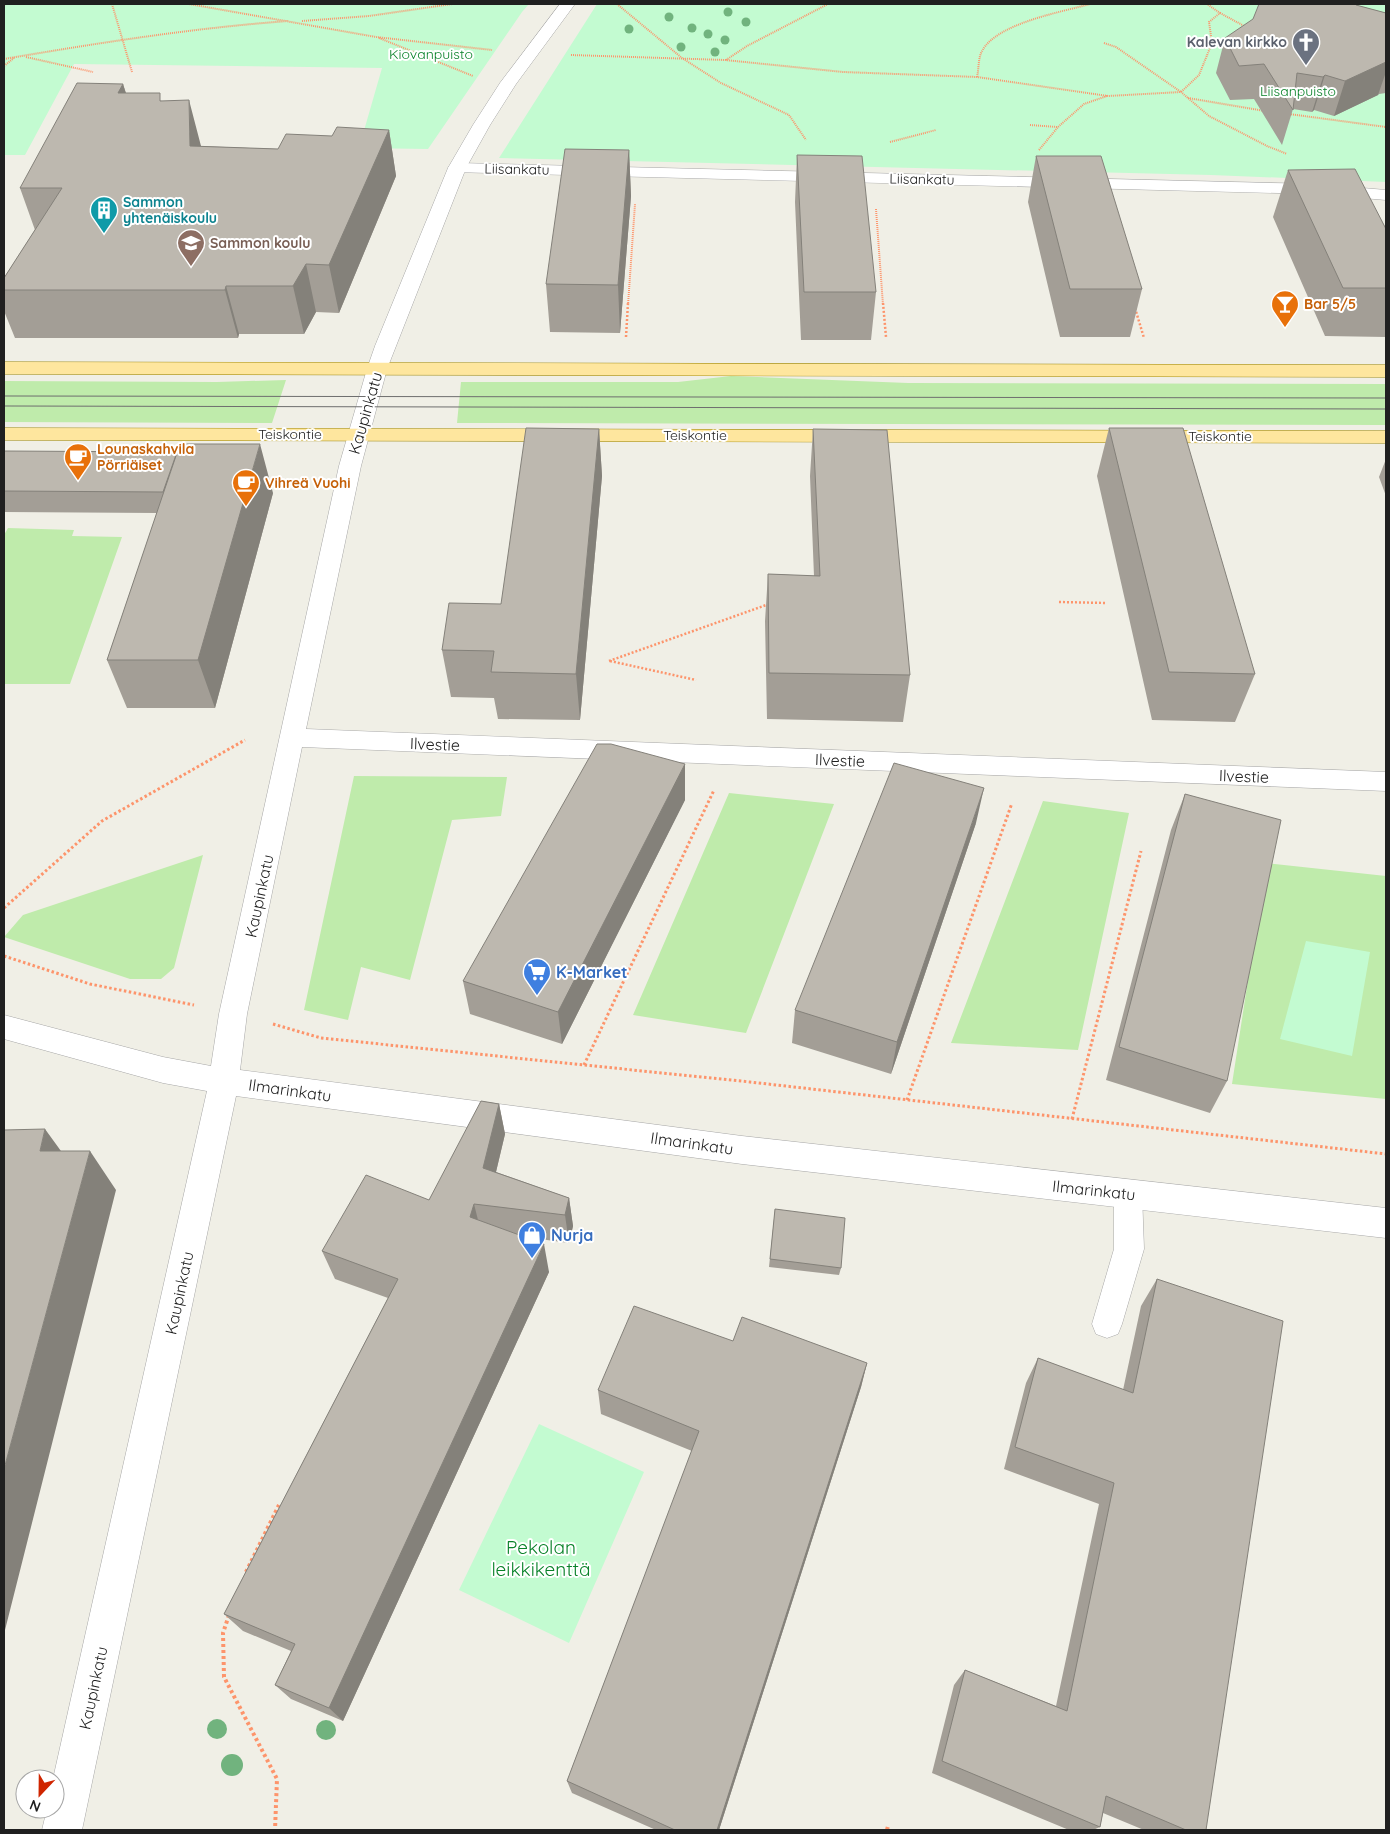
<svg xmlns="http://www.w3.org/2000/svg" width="1390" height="1834" viewBox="0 0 1390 1834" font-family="Quicksand,sans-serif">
	<rect width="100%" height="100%" fill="#f0efe6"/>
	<path fill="#bfebab" d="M731 376 908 383 1386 384V425L457 423 461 382H678Z
		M286 380 272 423 4 422V381L217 382Z
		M8 528 74 530 72 536 122 537 70 684H4V535Z
		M354 776 507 777 501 816 452 820 410 980 361 967 348 1020 304 1010Z
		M729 793 834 804 746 1033 633 1015Z
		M1043 801 1129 813 1078 1050 951 1043Z
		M203 855 174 968 161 979H130L4 937 23 915Z
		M1266 863 1386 876V1099L1232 1084Z"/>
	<path fill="#c3fbd1" d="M4 4H529L522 12 428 149 359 148 382 68 74 64 25 155H4Z
		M597 4H1386V182L1211 175 499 158Z
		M1306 941 1370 952 1352 1056 1280 1039Z
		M539 1424 644 1472 569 1643 459 1590Z"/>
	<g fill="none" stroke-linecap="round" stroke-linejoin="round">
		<g stroke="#a7a7a7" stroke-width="1">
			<path id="service" d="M1128 1181 1138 1185 1142 1194 1144 1249 1122 1324 1118 1334 1107 1338 1096 1334 1092 1324 1114 1249V1194L1118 1185Z"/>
		</g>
		<g stroke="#a7a7a7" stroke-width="1">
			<path id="minor" d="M457 163 1316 184 1386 190V200L1316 194 451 172 448 168 451 164Z
				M377 363 384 365 387 369 361 466 306 729 1386 772V791L302 747 247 1014 240 1070 742 1136 1386 1208V1238L742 1164 236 1096 82 1830H42L47 1809H55V1779H53L207 1091 163 1083 4 1039V1015L163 1057 211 1066 219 1014 339 466 367 369 370 365Z"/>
		</g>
		<g stroke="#a7a7a7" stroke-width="1">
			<path id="tertiary" d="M560 4H575L516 84 490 125 466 168 387 369 384 373 377 375 370 373 367 369 375 346 448 168 473 125 500 83Z"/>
		</g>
		<g stroke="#9b8400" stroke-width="1">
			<path id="primary" d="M4 362 1386 365V377L4 374Z
				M4 428 1386 431V443L4 440Z"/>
		</g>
		<path stroke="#fd946b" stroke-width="2" stroke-dasharray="1 1" stroke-linecap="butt" d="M112 4 132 72
			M189 4 376 37 492 50
			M617 4 682 58 721 83 789 115 806 140
			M4 5 6 4
			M1220 13 1246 27
			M302 21 369 16 452 4
			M379 38 473 76
			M1104 43 1116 47 1181 92 1199 75 1212 43 1209 22 1220 13 1207 4
			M571 55 725 60 843 72 977 77 1108 96 1181 92 1209 116 1267 146 1287 154
			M26 57 93 72
			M4 59C98 43 193 28 288 21
			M726 60 747 46 828 4
			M4 66 14 58
			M977 77C979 69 978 58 982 51 997 23 1062 12 1090 4
			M1188 98 1265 111
			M1289 114 1386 127
			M1030 125 1057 127
			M890 142 936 130
			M1039 150 1058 127 1084 104 1107 96
			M876 209 883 305
			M628 305 635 204"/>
		<path stroke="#fd946b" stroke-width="2.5" stroke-dasharray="2 2" stroke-linecap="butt" d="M883 303 886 337
			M1135 308 1144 338
			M626 337 628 303
			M1059 602 1107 603
			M609 661 769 604
			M610 661 696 680"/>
		<path stroke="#fd946b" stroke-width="3" stroke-dasharray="2.5 2.5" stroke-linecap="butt" d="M4 908 102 821 245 740
			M4 956 90 984 194 1005
			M273 1024 321 1038 750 1082 1386 1154
			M584 1065 714 790
			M907 1100 1012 803
			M1072 1119 1141 851"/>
		<path stroke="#fd946b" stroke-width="4" stroke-dasharray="3 3" stroke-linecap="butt" d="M246 1572 279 1505
			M229 1615 223 1633 224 1677 277 1779 275 1830
			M887 1830 888 1826"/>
		<use href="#service" fill="#fff" fill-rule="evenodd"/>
		<use href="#minor" fill="#fff" fill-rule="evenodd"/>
		<use href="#tertiary" fill="#fff" fill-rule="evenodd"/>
		<use href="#primary" fill="#fee69e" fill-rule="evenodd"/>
		<path stroke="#6e6e6e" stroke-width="1" d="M4 396 1386 398
			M4 406 1386 409"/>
	</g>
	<g fill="#71b37e">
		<circle cx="728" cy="12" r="4.5"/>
		<circle cx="669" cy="17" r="4.5"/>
		<circle cx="746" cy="22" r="4.5"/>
		<circle cx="692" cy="28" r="4.5"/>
		<circle cx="629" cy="29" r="4.5"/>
		<circle cx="708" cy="34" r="4.5"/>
		<circle cx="725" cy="40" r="4.5"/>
		<circle cx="681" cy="47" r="4.5"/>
		<circle cx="715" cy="52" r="4.5"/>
		<circle cx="217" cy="1729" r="10"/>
		<circle cx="326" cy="1730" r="10"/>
		<circle cx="232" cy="1765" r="11"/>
	</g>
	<path fill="#a39e96" d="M1356 5 1386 13V93L1379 94 1378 95 1334 116 1314 110 1312 112 1293 109 1282 145 1254 99 1230 100 1216 73 1225 38Z
		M123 84 126 93 162 101 201 146 278 149 332 136 389 130 396 176 339 313 316 312 304 334H239L238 338H15L4 311V278L35 230 20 188Z
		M629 150 631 196 620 333 550 332 546 284Z
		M797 155 876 292 871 340H801L795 202Z
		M1036 156 1142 289 1130 337H1060L1028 202Z
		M1288 170 1386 229V337L1325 336 1273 217Z
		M1109 428 1255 674 1235 722 1152 720 1097 476Z
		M599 429 602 476 580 720 498 719 494 698 451 697 442 650 501 604Z
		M813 429 910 675 903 722 767 719 765 621 768 574 814 576 810 476Z
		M4 451 273 493 215 708H127L107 660 157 513 4 512Z
		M1386 459V496L1379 477Z
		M685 764V800L562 1044 470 1014 463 981Z
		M1185 794 1227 1081 1210 1113 1106 1080 1171 830Z
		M976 823 891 1074 792 1043 795 1010Z
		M499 1104 505 1134 496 1172 569 1198 573 1226 569 1243 525 1237 549 1272 343 1721 291 1699 275 1685 291 1651 243 1631 224 1614 388 1298 335 1279 322 1251 429 1200Z
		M775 1209 841 1268 839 1275 769 1267Z
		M1157 1279 1206 1830H1144L1103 1813 1100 1827 1093 1830H1069L932 1773 954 1685 965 1670 1056 1706 1099 1504 1004 1469 1026 1383 1038 1358 1123 1390 1141 1306Z
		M733 1341 867 1363 861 1387 719 1830H656L572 1793 567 1781 692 1451 601 1414 598 1390Z"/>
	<path fill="#84817a" d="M1386 62V72L1378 95 1334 116 1345 81Z
		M1325 75 1314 110 1312 112 1323 77Z
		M123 84 137 130 118 93Z
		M189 100 201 146H190Z
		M389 130 396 176 339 313 329 265Z
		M629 150 631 196 620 333 618 285Z
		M306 264 316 312 304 334 293 286Z
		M226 286 239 334 238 338 225 290Z
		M599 429 602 476 580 720 576 674Z
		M260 444 273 493 215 708 198 660Z
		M685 764V800L562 1044 558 1012Z
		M984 788 976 823 891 1074 897 1042Z
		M499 1104 505 1134 490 1197 483 1168Z
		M45 1129 74 1169 40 1151Z
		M90 1151 116 1190 4 1634V1469Z
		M569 1198 573 1226 569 1243 565 1215Z
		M474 1204 481 1232 470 1217Z
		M544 1244 549 1272 343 1721 329 1708Z
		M867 1363 861 1387 719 1830H717Z"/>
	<path fill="#bdb8af" stroke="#84817a" d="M1259 4H1356V5L1386 13V62L1345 81 1325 75 1323 77 1297 73 1293 110 1264 64 1239 66 1225 38 1253 19Z
		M77 83 123 84 118 93H160V101L189 100 190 146 278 149 286 134 332 136 337 127 389 130 329 265 306 264 293 286H226L225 290H4V278L62 188H20Z
		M565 149 629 150 618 285 546 284Z
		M797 155 862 156 876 292H804Z
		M1036 156H1101L1142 289H1070Z
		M1355 169 1386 229V288H1343L1288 170Z
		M526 428 599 429 576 674 491 672 494 651 442 650 449 603 501 604Z
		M1109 428H1183L1255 674 1169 672Z
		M813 429 887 430 910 675 769 673 768 574 820 576Z
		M180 444H260L198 660H107Z
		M4 451 177 452 163 492 4 491Z
		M597 744H611L685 764 558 1012 463 981Z
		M894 763 984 788 897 1042 795 1010Z
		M1185 794 1281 820 1227 1081 1119 1047Z
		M481 1101 499 1104 483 1168 569 1198 565 1215 474 1204 470 1217 544 1244 329 1708 275 1685 295 1644 224 1614 398 1279 322 1251 366 1175 429 1200Z
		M45 1129 40 1151H90L4 1469V1130Z
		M775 1209 845 1218 841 1268 770 1259Z
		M1157 1279 1283 1321 1206 1830H1186L1106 1796 1100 1827 942 1761 965 1670 1067 1711 1114 1483 1015 1447 1038 1358 1133 1393Z
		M634 1306 733 1341 742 1317 867 1363 717 1830H675L567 1781 699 1431 598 1390Z"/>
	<defs>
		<g id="church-pin" transform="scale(1.4375)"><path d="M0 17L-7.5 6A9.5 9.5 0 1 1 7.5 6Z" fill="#6b7280" stroke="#fff"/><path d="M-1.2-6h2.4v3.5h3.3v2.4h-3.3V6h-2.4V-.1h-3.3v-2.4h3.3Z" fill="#fff"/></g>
		<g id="building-pin" transform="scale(1.4375)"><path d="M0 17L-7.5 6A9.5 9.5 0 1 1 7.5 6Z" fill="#0f9aa8" stroke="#fff"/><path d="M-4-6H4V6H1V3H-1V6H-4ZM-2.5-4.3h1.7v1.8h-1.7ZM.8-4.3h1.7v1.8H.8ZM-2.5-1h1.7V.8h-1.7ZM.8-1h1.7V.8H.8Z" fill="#fff"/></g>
		<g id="school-pin" transform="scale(1.4375)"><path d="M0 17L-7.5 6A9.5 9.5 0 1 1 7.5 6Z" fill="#8d6e63" stroke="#fff"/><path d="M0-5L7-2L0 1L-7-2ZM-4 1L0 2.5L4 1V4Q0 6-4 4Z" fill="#fff"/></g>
		<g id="bar-pin" transform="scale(1.4375)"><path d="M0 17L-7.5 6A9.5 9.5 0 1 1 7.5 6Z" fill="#e8710a" stroke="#fff"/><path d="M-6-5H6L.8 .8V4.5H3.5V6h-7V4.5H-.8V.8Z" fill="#fff"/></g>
		<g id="cafe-pin" transform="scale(1.4375)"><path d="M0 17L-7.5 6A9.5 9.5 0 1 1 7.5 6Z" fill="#e8710a" stroke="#fff"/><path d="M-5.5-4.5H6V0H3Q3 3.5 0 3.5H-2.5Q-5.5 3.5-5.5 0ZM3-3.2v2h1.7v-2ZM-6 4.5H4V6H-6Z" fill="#fff"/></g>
		<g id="supermarket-pin" transform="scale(1.4375)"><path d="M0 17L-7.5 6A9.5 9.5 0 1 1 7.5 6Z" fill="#3f7fe0" stroke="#fff"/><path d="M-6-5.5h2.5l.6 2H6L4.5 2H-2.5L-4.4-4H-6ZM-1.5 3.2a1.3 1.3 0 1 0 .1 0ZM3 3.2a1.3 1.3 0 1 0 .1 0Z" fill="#fff"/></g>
		<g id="shop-pin" transform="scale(1.4375)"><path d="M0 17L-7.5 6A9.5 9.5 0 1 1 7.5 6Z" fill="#3f7fe0" stroke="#fff"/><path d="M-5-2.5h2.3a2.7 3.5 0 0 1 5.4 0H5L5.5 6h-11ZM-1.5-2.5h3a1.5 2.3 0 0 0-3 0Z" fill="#fff"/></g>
	</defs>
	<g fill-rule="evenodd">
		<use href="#church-pin" x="1306" y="42"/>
		<use href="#building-pin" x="104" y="210"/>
		<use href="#school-pin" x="191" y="243"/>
		<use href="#bar-pin" x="1285" y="304"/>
		<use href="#cafe-pin" x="78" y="457"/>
		<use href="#cafe-pin" x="246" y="483"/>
		<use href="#supermarket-pin" x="537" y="972"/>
		<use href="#shop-pin" x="532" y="1235"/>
	</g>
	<g text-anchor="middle" stroke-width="4" stroke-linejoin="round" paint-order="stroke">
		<g font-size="14" font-weight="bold" fill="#5b616d" stroke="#fff" text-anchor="end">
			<text x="1287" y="47">Kalevan kirkko</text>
		</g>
		<g font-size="14" fill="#098229" stroke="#fff">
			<text x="431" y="59">Kiovanpuisto</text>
			<text x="1298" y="96">Liisanpuisto</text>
		</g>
		<g font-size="14" fill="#202020" stroke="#fff">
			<text transform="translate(517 169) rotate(1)" y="5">Liisankatu</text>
			<text transform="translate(922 179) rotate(1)" y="5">Liisankatu</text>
			<text x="290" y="439">Teiskontie</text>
			<text x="695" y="440">Teiskontie</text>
			<text x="1220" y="441">Teiskontie</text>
		</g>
		<g font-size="14" font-weight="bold" fill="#0d838f" stroke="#fff" text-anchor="start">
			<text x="123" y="207">Sammon<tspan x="123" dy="16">yhtenäiskoulu</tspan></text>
		</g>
		<g font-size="14" font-weight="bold" fill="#785e54" stroke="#fff" text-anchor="start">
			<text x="210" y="248">Sammon koulu</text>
		</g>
		<g font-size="14" font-weight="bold" fill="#c56008" stroke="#fff" text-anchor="start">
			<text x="1304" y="309">Bar 5/5</text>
			<text x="97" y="454">Lounaskahvila<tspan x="97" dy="16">Pörriäiset</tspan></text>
			<text x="265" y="488">Vihreä Vuohi</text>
		</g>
		<g font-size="16" fill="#202020" stroke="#fff">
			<text transform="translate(365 413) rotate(-74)" y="6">Kaupinkatu</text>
			<text transform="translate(435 744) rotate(2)" y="6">Ilvestie</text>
			<text transform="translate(840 760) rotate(2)" y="6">Ilvestie</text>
			<text transform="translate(1244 776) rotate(2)" y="6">Ilvestie</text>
			<text transform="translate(259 896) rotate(-78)" y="6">Kaupinkatu</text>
			<text transform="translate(290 1090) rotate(8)" y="6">Ilmarinkatu</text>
			<text transform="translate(692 1143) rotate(8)" y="6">Ilmarinkatu</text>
			<text transform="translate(1094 1190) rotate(6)" y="6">Ilmarinkatu</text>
			<text transform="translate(179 1293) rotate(-78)" y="6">Kaupinkatu</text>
			<text transform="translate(93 1688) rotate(-78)" y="6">Kaupinkatu</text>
		</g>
		<g font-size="16" font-weight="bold" fill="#366cbe" stroke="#fff" text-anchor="start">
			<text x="556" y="978">K-Market</text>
			<text x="551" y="1241">Nurja</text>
		</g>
		<g font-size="19" fill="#098229" stroke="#fff">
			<text x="541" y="1554">Pekolan<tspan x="541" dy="22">leikkikenttä</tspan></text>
		</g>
	</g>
	<rect width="1390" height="1834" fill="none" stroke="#202020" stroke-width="10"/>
	<g transform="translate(40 1794) rotate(202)"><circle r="24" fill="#ffffff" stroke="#a6a6a6"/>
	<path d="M0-4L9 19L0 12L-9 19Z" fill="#cf2500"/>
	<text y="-8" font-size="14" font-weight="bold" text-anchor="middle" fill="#202020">N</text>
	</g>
</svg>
